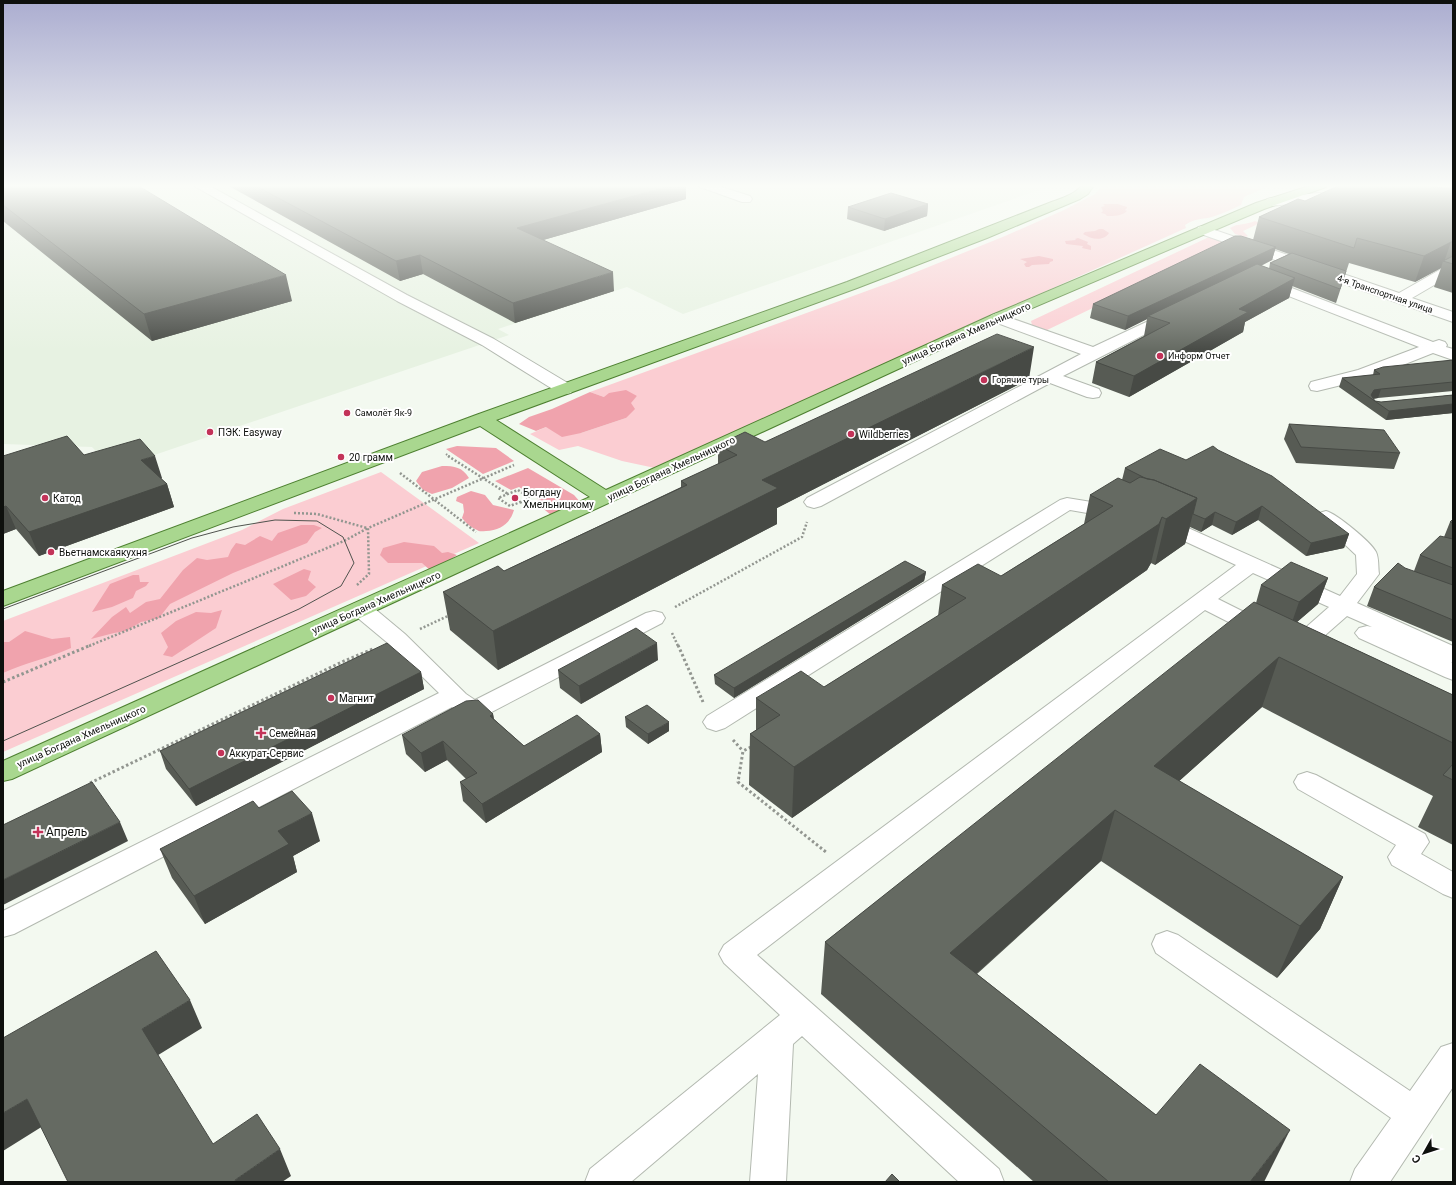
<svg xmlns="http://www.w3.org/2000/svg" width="1456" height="1185" viewBox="0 0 1456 1185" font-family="Roboto,sans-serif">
	<rect width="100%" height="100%" fill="#f3f9f0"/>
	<path fill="#e7f2e2" d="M3 185H1048L1045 188 683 314 627 287 498 329 509 335 113 469 92 447 3 444Z"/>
	<path fill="#fbcdd2" d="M1103 185H1271L1244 197 1241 205C1232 209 1224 213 1215 216 1204 220 1197 217 1185 225L1186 228 655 468 622 461 578 446 559 450 530 434 546 427 581 433 626 418 630 403 637 396 604 397 590 392 894 281 1005 236 1064 210 1095 194Z
		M1255 221 1260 223 1243 231 1248 236 1245 237 1235 234 1230 228C1238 223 1246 225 1255 221Z
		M1209 237 1232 241 1045 331 1032 325 1031 321Z
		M381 472 479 543 3 752V621L242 530 283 509Z"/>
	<path fill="#f0a3ad" d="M1103 204H1118L1127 207V208L1125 210 1127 211C1122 216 1114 216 1107 216L1105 214 1101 213 1103 211 1101 207 1105 206Z
		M1099 229H1103L1109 233C1103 242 1091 239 1083 234L1085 232 1095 231Z
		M1078 238 1088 242 1087 244 1091 246V250L1082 248 1083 246 1066 244 1065 241 1076 240 1075 239Z
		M1039 256 1053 259V261L1050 262 1049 264 1032 265 1029 267H1026L1024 264 1027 262 1020 259Z
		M626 390 637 396 631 403 635 409 626 418 581 433 562 437 546 427 536 431 519 424 529 417 552 409 590 392 604 397 609 393Z
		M457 446 496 448 514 461 483 474 446 449Z
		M442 466C455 466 462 467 469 478L452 488 432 494 423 490 416 481 422 472Z
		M528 468 574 495 581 503 551 515 535 502 540 500 519 487 511 490 495 481Z
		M471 491 485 495 493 505 514 510C510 524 500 530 486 531 483 531 479 532 477 530 470 527 466 523 462 518L464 512 463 504 456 501 457 497Z
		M301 525H314L322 528 315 532 307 543 233 573 170 604 159 618 141 622 126 631 114 633 91 639 112 617 126 607 130 613 146 602 160 599 183 570 197 558 207 560 228 557 231 550 236 543 245 545 260 536 272 541 278 533Z
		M404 542 434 546 442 553 448 552 457 555 432 572 422 563H388L380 555 383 548Z
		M304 569 311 571 308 580 316 587 306 596 291 600 273 584Z
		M133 575H139L140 582H149L146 586 136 591 133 598 112 607 92 612 110 584Z
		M222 610 216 628 172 657 163 655 168 647 161 633 176 621 196 612 211 613Z
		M25 631 52 639 70 637 71 648C49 658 25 663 3 673V642H9Z"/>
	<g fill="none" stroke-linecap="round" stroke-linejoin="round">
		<g stroke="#b3b9b0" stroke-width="2">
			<path id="minor" d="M194 185H208L407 295 494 339 571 385 573 389 571 393 565 394 559 393 482 345 397 301 196 187Z
				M698 185H715L750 196 752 199 750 202H742L700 187Z
				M1318 193 1348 194 1350 197 1348 200 1318 201 1271 206 1267 205 1265 202 1267 199 1271 198Z
				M1203 226 1399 293 1443 268 1448 267 1453 268V274L1412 298 1453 312V322L1198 233 1197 230 1198 227Z
				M1263 277 1433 342 1439 340 1445 342 1447 345 1446 347 1453 349V360L1433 353 1370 378 1317 391 1311 390 1309 386 1311 382 1358 370 1419 347 1258 284 1256 281 1258 278Z
				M1172 310 1177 312 1180 315 1177 318 1063 376 1099 389 1101 393 1099 397 1093 398 1087 397 1050 383 821 506 814 508 807 506 804 502 807 498 1081 354 992 321 989 318 992 315 997 313 1002 315 1093 347Z
				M1067 498 1116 506 1123 508 1126 512 1123 516 1116 518 1070 510 725 728 716 731 707 728 703 722 707 716 1060 500Z
				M1326 511C1337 514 1371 542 1376 552 1379 558 1378 568 1379 574L1357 603 1453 646V662H1451L1453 663V680L1445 677 1359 638 1355 633 1359 628 1367 626 1372 627 1347 616 1306 652C1296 655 1287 653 1280 644L1284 639 1295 637 1329 607 1253 573 1218 599 1270 625 1273 630 1270 635 1262 637 1254 635 1205 610 757 955 999 1169 1004 1182H959L802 1036 793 1044 786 1182H750L758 1074 631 1182H585L590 1169 780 1015 724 963 719 954 724 945 1236 565 1154 527 1151 523 1154 519 1161 517 1168 519 1340 596 1357 574 1356 555 1316 517 1319 513Z
				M361 602 369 604 405 634 466 694 475 700 646 613 654 611 662 613 665 618 662 623 482 717C467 721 463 716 452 707L14 934 3 937V911L439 693 389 644 353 614 350 609 353 604Z
				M1307 772 1316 775 1425 834 1429 842 1421 854 1453 872V898L1443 894 1392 865 1388 857 1396 845 1298 789 1294 782 1298 775Z
				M1167 931 1178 935 1410 1091 1441 1047 1453 1043V1087L1390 1182H1350L1355 1169 1391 1118 1156 953 1152 944 1156 935Z"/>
		</g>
		<g stroke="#4e8031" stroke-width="2">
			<path id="major" d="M1082 185H1094L1088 194 1080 199 987 238 857 288 496 420 606 490 992 315 1256 203 1312 185H1328L1326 187 1264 209 1002 321 12 779 3 781V761L590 497 480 426 3 606V591L476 415 847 282 1049 203C1059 199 1075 195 1082 185Z"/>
		</g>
		<path stroke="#929690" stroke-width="2" stroke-dasharray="1.5 1.5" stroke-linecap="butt" d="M446 454 450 457"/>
		<path stroke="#929690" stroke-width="2.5" stroke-dasharray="2 2" stroke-linecap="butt" d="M448 456 508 494
			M400 473 476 532
			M518 490 530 498 510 506 498 498Z
			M520 502 530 508
			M294 513 317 514 367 528
			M357 585 369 574 368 528 514 465
			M675 607 802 537 807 522
			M420 629 450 615
			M672 633 678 646
			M89 646 344 541 368 528"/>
		<path stroke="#929690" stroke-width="3" stroke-dasharray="2.5 2.5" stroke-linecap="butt" d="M678 645 703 702
			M3 682 91 645
			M733 740 743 751
			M751 747 743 751 738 782 826 852
			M90 783 344 661 373 649"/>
		<use href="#minor" fill="#fff" fill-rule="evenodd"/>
		<use href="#major" fill="#a9d78f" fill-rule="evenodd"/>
		<path stroke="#50534e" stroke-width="1" d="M3 609 192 538 233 527 275 520 317 521 343 537 354 563 341 586 299 609 3 741"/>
	</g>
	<path fill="#575b54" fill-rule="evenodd" d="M3 185 292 301 152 341 3 221Z
		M227 185H686V199L543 240 614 291 515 323 423 274 400 281Z
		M1382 187 1453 188V293L1434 287 1441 268 1415 282 1349 263 1336 303 1292 286 1289 298 1245 322 1243 332 1129 397 1092 383 1096 362 1144 336 1147 319 1125 330 1090 318 1093 304 1253 240 1259 217 1305 201ZM1275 249 1289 254 1270 263 1269 269 1261 266 1272 260Z
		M928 204 927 216 884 231 847 219 848 207Z
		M1453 360V391L1378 398 1373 399 1375 401 1381 402 1453 395V413L1386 420 1339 387 1342 378 1373 375 1374 370Z
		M1029 379 777 508V524L498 670 450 630 443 592 504 571 681 487V481L718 464V445L765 442Z
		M1289 424 1400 453 1394 469 1296 463 1284 439Z
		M1218 450 1349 534 1344 548 1306 556 1258 520 1232 535 1212 525 1201 532 1190 527 1185 544 1155 565 1151 563 1147 570 792 818 749 785 750 734 756 730V698L824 687 938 616 942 585 1001 576 1084 524 1090 495 1122 480 1125 468 1186 460Z
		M84 455 162 478 161 479 167 484 174 507 39 556 16 529 3 534V456Z
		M1453 519V642L1367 606 1374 587 1414 571 1420 555 1444 537 1450 522Z
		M926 572 924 581 734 698 715 684 714 675Z
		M1328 578 1318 604 1297 622 1453 695V845L1418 827 1433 796 1262 707 1179 781 1343 877 1320 929 1277 978 1101 861 977 974 1156 1115 1264 1182H1034L821 994 825 942 1256 603 1261 585Z
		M658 660 581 704 560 688 558 670Z
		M421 672 424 689 196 806 166 769 160 751Z
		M493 714 494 719 524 746 600 734 602 752 486 823 463 801 460 782 466 779 447 760 425 772 406 754 402 735Z
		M625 717 669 731 648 744 626 727Z
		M259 808 320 841 293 856 297 872 205 924 172 878 160 849Z"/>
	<path fill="#474a45" d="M674 185H686V199L519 247 517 228Z
		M928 204 927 216 884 231 885 219Z
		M1451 242 1444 262 1443 261 1441 268 1415 282 1424 256Z
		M1276 247 1272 260 1152 317 1148 316 1147 319 1125 330 1128 316Z
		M420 255 423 274 400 281 396 261Z
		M613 272 614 291 515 323 513 303Z
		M286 275 292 301 152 341 144 314Z
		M1295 278 1289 298 1245 322 1243 332 1129 397 1134 376 1239 309Z
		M1034 347 1029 379 777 508V524L498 670 493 631 762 480Z
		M1381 389 1378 398 1371 399V395L1374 390Z
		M1453 404V413L1386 420 1389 411Z
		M155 456 162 478 148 483 141 460Z
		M167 484 174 507 39 556 29 532Z
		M1197 498 1185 544 1155 565 1166 519Z
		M6 506 16 529 3 534V507Z
		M1262 506 1258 520 1232 535 1236 522Z
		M1215 512 1212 525 1201 532 1205 519Z
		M1162 517 1151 563 1147 570 792 818 794 767Z
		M1349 534 1344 548 1306 556 1311 543Z
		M926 572 924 581 734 698V688Z
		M1328 578 1318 604 1290 628 1299 602Z
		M657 643 658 660 581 704 579 686Z
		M1279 657 1262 707 1139 817 1154 766Z
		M421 672 424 689 196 806 189 789Z
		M493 714 496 733 490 716Z
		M669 722V731L648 744V734Z
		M600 734 602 752 486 823 482 804Z
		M443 741 447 760 425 772 421 753Z
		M1115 810 1101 861 941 1005 950 953Z
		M312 813 320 841 293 856 297 872 205 924 194 896 278 831Z
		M120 822 128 841 3 905V880Z
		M1343 877 1320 929 1277 978 1300 926Z
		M190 1000 202 1028 155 1057 142 1029Z
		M27 1099 43 1126 3 1151V1113Z
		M1290 1130 1264 1182H1250Z
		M280 1149 291 1176 282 1182H236L235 1180Z"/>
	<path fill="#656a62" stroke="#474a45" d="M3 185H137L286 275 144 314 3 205Z
		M254 185H674L517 228 613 272 513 303 420 255 396 261Z
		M1340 185H1370L1382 187 1387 185H1413L1445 188H1453V242H1451L1424 256 1357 238 1354 248 1259 217 1298 199 1305 201Z
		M891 193 928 204 885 219 848 207Z
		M1235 236H1241L1276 247 1128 316 1093 304Z
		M1292 253 1346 271 1340 289 1270 263Z
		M1453 256V264L1443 261Z
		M1257 264 1295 278 1239 309 1248 312 1134 376 1096 362 1170 323 1148 316Z
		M997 334 1034 347 762 480 778 488 493 631 443 592 498 566 504 571 687 485 681 481 737 455 718 445 745 432 765 442Z
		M1453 360V382L1381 389 1374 390 1371 395 1375 401 1381 402 1453 395V404L1389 411 1342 378 1380 374 1374 370 1383 367Z
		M1289 424 1384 430 1400 453 1301 447Z
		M67 436 84 455 140 439 155 456 141 460 167 484 29 532 6 506 3 507V456Z
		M1213 446 1218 450 1272 476 1349 534 1311 543 1262 506 1236 522 1215 512 1205 519 1193 514 1197 498 1154 480 1147 479 1125 468 1160 449 1186 460Z
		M1140 477 1154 480 1197 498 1166 519 1162 517 1159 524 794 767 750 734 780 715 756 698 801 671 824 687 966 598 942 585 978 564 1001 576 1113 506 1090 495 1118 478 1130 483Z
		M1453 519V523L1450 522Z
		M1440 536 1453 539V568L1420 555Z
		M905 561 926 572 734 688 714 675Z
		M1291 562 1328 578 1299 602 1261 585Z
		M1398 563 1405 568 1453 585V620L1374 587Z
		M1254 602 1453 695V743L1279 657 1154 766 1343 877 1300 926 1115 810 950 953 1156 1115 1200 1064 1290 1130 1250 1182H1109L825 942Z
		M636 628 657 643 579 686 558 670Z
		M387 643 421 672 189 789 160 751Z
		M478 700 493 714 490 716 524 746 577 715 600 734 482 804 460 782 477 773 443 741 421 753 402 735 466 701Z
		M647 705 669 722 648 734 625 717Z
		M1453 764V780L1443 775Z
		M92 782 120 822 3 880V825Z
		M292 791 312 813 278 831 289 844 194 896 160 849 253 801 259 808Z
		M156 951 190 1000 142 1029 213 1144 257 1114 280 1149 235 1180 236 1182H68L27 1099 3 1113V1038Z
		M892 1174 900 1182H885Z"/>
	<linearGradient id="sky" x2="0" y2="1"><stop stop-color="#abadd0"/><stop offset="0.53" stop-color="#fafcf8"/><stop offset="1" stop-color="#fafcf8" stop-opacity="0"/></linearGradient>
	<rect width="1456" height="351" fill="url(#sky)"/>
	<g fill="#c33359" stroke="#fff" stroke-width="1.5">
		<circle cx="1160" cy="356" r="4"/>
		<circle cx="984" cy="380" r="4"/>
		<circle cx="347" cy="413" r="4"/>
		<circle cx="210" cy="432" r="4"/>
		<circle cx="851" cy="434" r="4"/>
		<circle cx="341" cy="457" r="4"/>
		<circle cx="45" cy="498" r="4"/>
		<circle cx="515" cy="498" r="4"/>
		<circle cx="51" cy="552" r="4"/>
		<circle cx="331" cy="698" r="4"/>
		<path d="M259 727h4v4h4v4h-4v4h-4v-4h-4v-4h4z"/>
		<circle cx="221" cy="753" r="4"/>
		<path d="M36 826h4v4h4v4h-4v4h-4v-4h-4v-4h4z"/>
	</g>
	<g text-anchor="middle" stroke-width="4" stroke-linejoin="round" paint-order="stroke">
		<g font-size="9" fill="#0e100d" stroke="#fff">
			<text transform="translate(1385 294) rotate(19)" y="3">4-я Транспортная улица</text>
		</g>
		<g font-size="9" fill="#0e100d" stroke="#fff" text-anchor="start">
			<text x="1168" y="359">Информ Отчет</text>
			<text x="992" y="383">Горячие туры</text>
			<text x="355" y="416">Самолёт Як-9</text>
		</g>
		<g font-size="10" fill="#0e100d" stroke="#fff">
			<text transform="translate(966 333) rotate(-24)" y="4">улица Богдана Хмельницкого</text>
			<text transform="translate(671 468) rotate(-25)" y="4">улица Богдана Хмельницкого</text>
			<text transform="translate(376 602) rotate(-24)" y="4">улица Богдана Хмельницкого</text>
			<text transform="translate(81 736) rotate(-24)" y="4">улица Богдана Хмельницкого</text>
		</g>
		<g font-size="10" fill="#0e100d" stroke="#fff" text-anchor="start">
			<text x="218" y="436">ПЭК: Easyway</text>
			<text x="859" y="438">Wildberries</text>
			<text x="349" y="461">20 грамм</text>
			<text x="523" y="496">Богдану<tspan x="523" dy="12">Хмельницкому</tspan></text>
			<text x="53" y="502">Катод</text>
			<text x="59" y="556">Вьетнамскаякухня</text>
			<text x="339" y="702">Магнит</text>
			<text x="269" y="737">Семейная</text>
			<text x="229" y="757">Аккурат-Сервис</text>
		</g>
		<g font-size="12" fill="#0e100d" stroke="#fff" text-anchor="start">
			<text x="46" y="836">Апрель</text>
		</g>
	</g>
	<rect width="1456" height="1185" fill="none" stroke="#0e100d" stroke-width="8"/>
	<g transform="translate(1424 1153) rotate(231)" stroke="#ffffff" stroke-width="3" paint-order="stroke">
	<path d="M0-3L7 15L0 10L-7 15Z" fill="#0e100d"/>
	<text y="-6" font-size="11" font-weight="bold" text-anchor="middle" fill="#0e100d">С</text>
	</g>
</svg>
